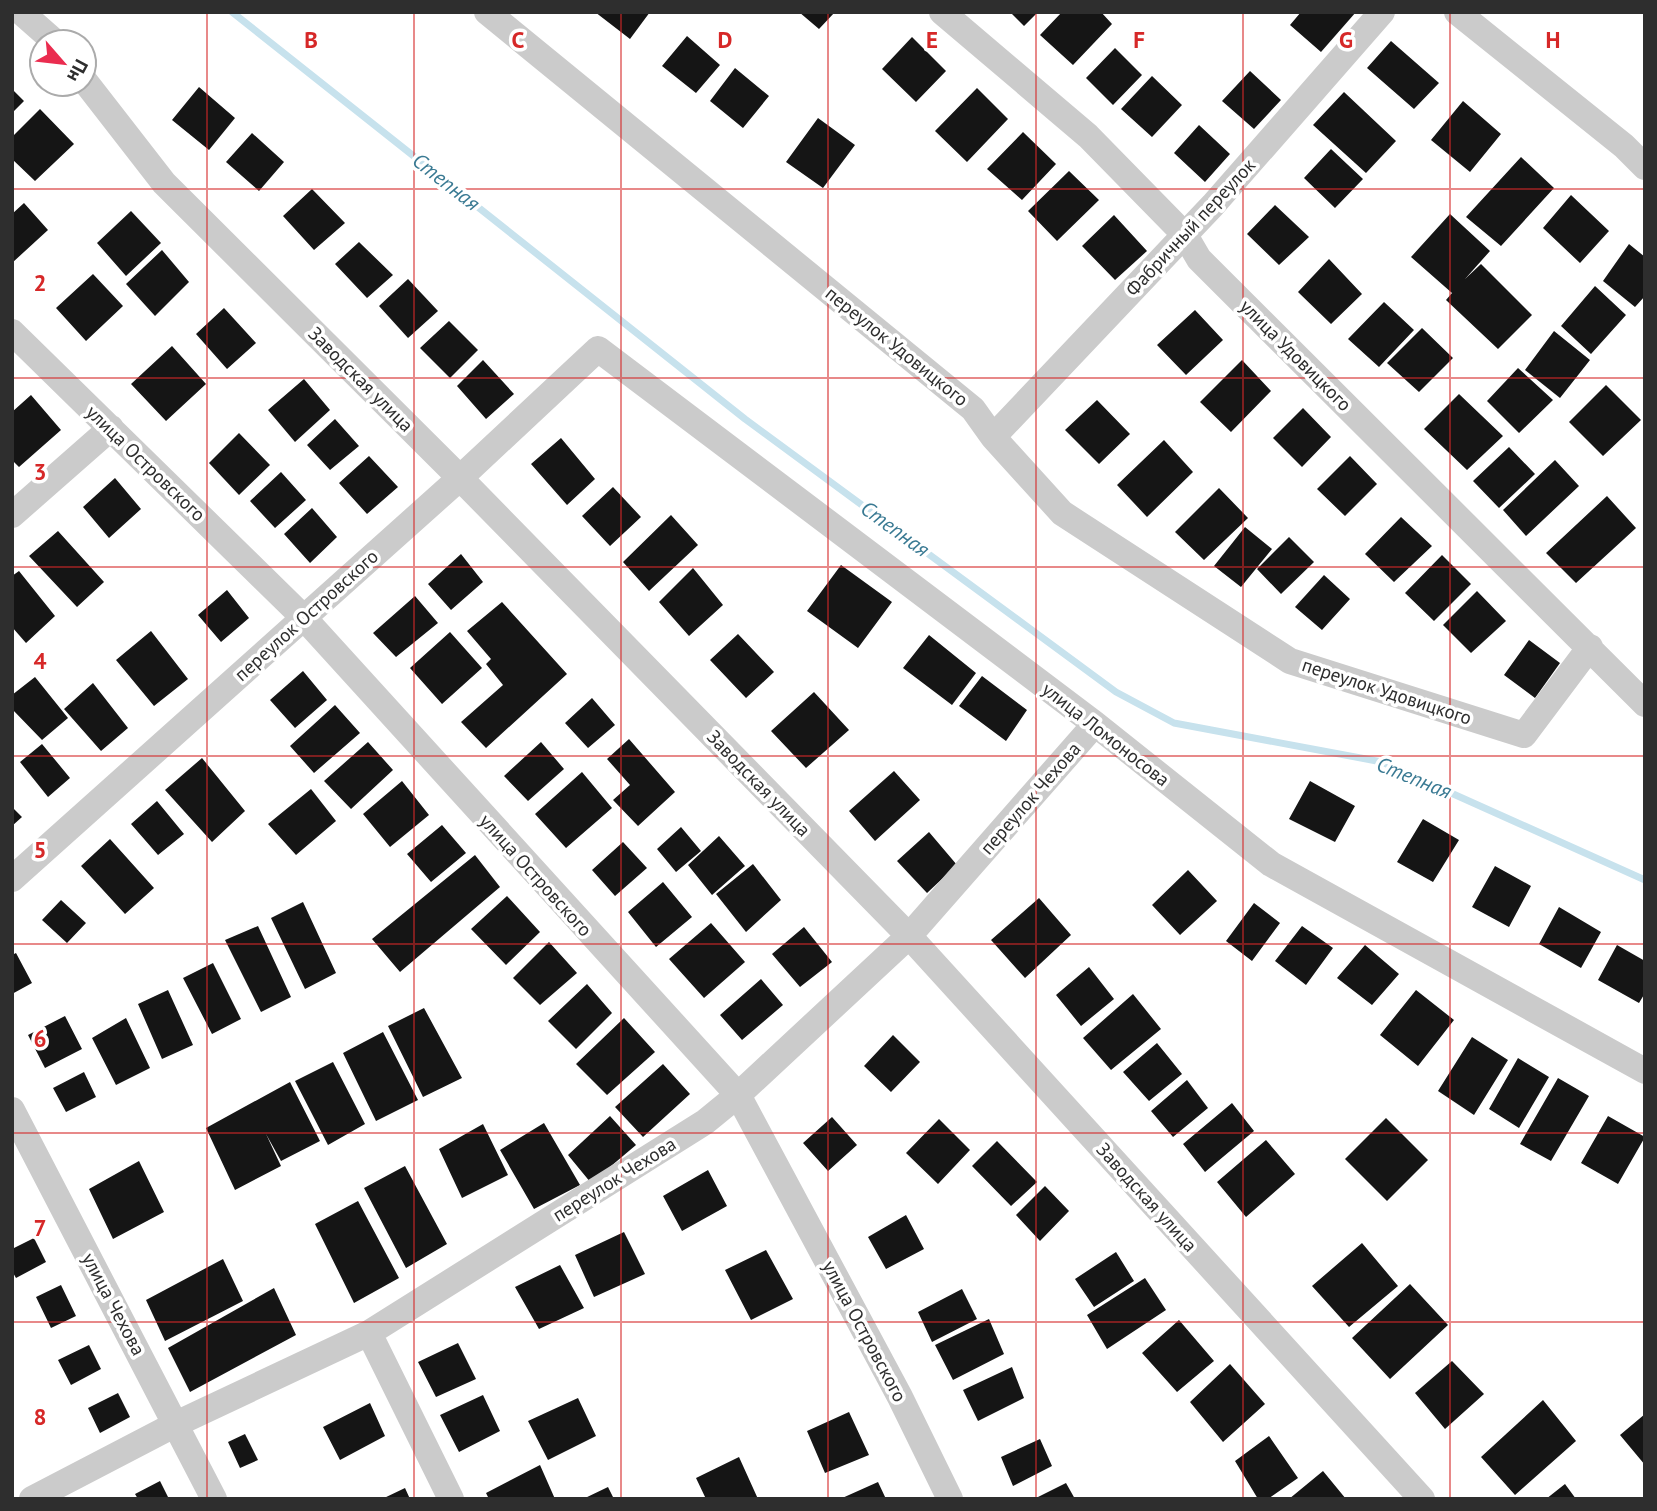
<svg xmlns="http://www.w3.org/2000/svg" width="1657" height="1511" viewBox="0 0 1657 1511" font-family="'PT Sans',sans-serif">
	<rect width="100%" height="100%" fill="#fff"/>
	<g fill="none" stroke-linecap="round" stroke-linejoin="round">
		<path stroke="#c7e2ed" stroke-width="7" d="M232 12 745 419 1116 692 1174 723 1382 762 1645 880"/>
	</g>
	<path fill="#151515" d="M595 12H650L630 39Z
		M799 12H835L819 29Z
		M1010 12H1038L1024 26Z
		M1062 12H1101L1112 24 1073 65 1040 35Z
		M1301 12H1356L1321 52 1290 25Z
		M687 36 720 65 696 93 662 66Z
		M912 37 946 71 916 102 882 69Z
		M1391 41 1439 83 1414 109 1367 68Z
		M1115 48 1142 75 1113 105 1086 78Z
		M735 68 769 96 743 128 710 101Z
		M1250 71 1281 100 1254 129 1222 101Z
		M1152 76 1182 105 1152 137 1121 109Z
		M199 87 235 118 209 150 172 120Z
		M977 88 1008 119 967 162 935 131Z
		M12 89 24 101 12 113Z
		M1344 92 1396 141 1366 173 1313 125Z
		M1463 101 1501 134 1470 172 1431 140Z
		M40 109 74 144 35 181 12 159V137Z
		M818 118 855 145 823 188 786 162Z
		M1199 125 1230 154 1205 182 1174 153Z
		M1023 132 1056 164 1022 200 987 169Z
		M252 133 284 162 259 191 226 162Z
		M1331 149 1363 179 1335 208 1304 178Z
		M1521 157 1554 188 1501 246 1466 217Z
		M1069 171 1099 200 1057 241 1028 211Z
		M312 189 345 223 314 250 283 216Z
		M1571 195 1609 231 1580 263 1543 228Z
		M24 203 48 230 12 263V214Z
		M1275 205 1309 237 1279 265 1247 234Z
		M131 211 161 243 126 276 97 243Z
		M1450 214 1490 251 1465 279 1481 264 1532 315 1498 349 1446 300 1452 293 1411 257Z
		M1114 215 1147 251 1115 280 1082 246Z
		M359 242 393 275 367 298 335 264Z
		M1629 244 1645 257V296L1635 307 1603 281Z
		M162 250 189 282 155 316 126 284Z
		M1329 259 1362 294 1331 324 1298 292Z
		M93 274 123 306 86 341 56 308Z
		M408 279 438 311 408 338 379 306Z
		M1595 286 1626 315 1591 354 1561 326Z
		M1384 302 1414 330 1379 367 1348 339Z
		M224 308 256 343 227 369 196 334Z
		M1195 310 1223 340 1186 375 1157 345Z
		M449 321 478 350 450 378 420 348Z
		M1422 328 1453 358 1419 392 1387 363Z
		M1554 331 1590 360 1560 398 1525 370Z
		M172 346 206 384 166 421 131 384Z
		M483 360 514 394 486 419 457 386Z
		M1242 360 1271 391 1231 432 1200 402Z
		M1518 368 1553 400 1519 433 1487 401Z
		M304 379 330 410 295 442 268 410Z
		M1606 385 1641 420 1603 456 1569 422Z
		M1459 394 1503 436 1467 470 1424 429Z
		M31 395 61 430 19 467 12 460V412Z
		M1097 400 1130 434 1099 464 1065 430Z
		M1303 408 1331 437 1302 467 1273 438Z
		M335 419 359 446 330 470 307 445Z
		M239 433 270 465 239 495 209 463Z
		M561 438 595 479 567 505 531 464Z
		M1164 440 1193 472 1147 517 1117 485Z
		M1509 447 1535 474 1499 508 1473 481Z
		M369 456 398 487 367 514 339 483Z
		M1350 456 1377 484 1345 516 1317 489Z
		M1555 460 1579 486 1526 536 1503 510Z
		M281 472 306 500 275 528 250 501Z
		M115 478 141 509 109 538 83 507Z
		M613 487 641 517 610 546 582 516Z
		M1219 488 1248 518 1204 560 1175 532Z
		M1607 496 1636 528 1576 583 1546 553Z
		M312 508 337 537 310 563 284 534Z
		M671 515 698 545 649 591 623 562Z
		M1401 517 1432 546 1394 582 1365 554Z
		M1245 527 1272 549 1241 587 1214 566Z
		M58 531 104 582 77 607 29 556Z
		M1289 537 1314 562 1281 594 1257 569Z
		M461 554 483 582 451 610 428 584Z
		M1442 555 1471 584 1434 621 1405 593Z
		M841 565 892 602 858 648 807 611Z
		M693 568 723 605 689 636 659 602Z
		M19 571 55 616 26 643 12 627V576Z
		M1324 575 1350 599 1322 630 1295 607Z
		M227 590 249 618 221 642 198 615Z
		M1477 591 1506 621 1471 653 1443 625Z
		M415 596 438 623 396 657 373 633Z
		M502 602 567 674 486 748 461 722 503 685 486 664 491 659 467 631Z
		M151 631 188 679 154 706 116 660Z
		M450 632 482 668 442 704 410 668Z
		M738 634 774 672 746 698 710 660Z
		M929 635 976 673 952 705 903 668Z
		M1529 640 1560 663 1535 698 1504 675Z
		M303 671 327 700 295 728 270 700Z
		M982 676 1027 710 1006 741 959 706Z
		M35 677 68 718 42 740 12 709V695Z
		M93 683 128 728 101 751 64 709Z
		M814 692 849 730 806 768 771 731Z
		M592 698 615 725 588 748 565 723Z
		M335 705 360 733 314 773 290 746Z
		M629 739 675 792 638 826 613 800 630 785 607 759Z
		M368 742 393 770 351 809 324 781Z
		M541 742 564 769 528 801 504 776Z
		M42 744 70 778 48 797 20 762Z
		M202 758 245 811 212 842 165 790Z
		M894 771 920 800 875 841 849 811Z
		M582 772 612 808 566 848 535 814Z
		M402 781 429 815 390 847 363 814Z
		M1310 781 1355 806 1335 842 1289 819Z
		M311 789 336 821 296 855 268 824Z
		M157 801 184 834 158 855 131 824Z
		M12 807 22 817 12 826Z
		M1423 819 1459 840 1433 882 1397 862Z
		M442 825 466 853 431 882 407 854Z
		M681 827 701 851 676 872 657 849Z
		M929 832 957 865 927 893 897 861Z
		M719 836 745 866 712 895 688 865Z
		M110 839 154 888 125 914 81 866Z
		M623 842 647 868 615 896 592 870Z
		M475 855 500 887 400 972 372 939Z
		M753 864 781 900 746 932 716 894Z
		M1495 866 1531 886 1509 927 1472 907Z
		M1188 870 1217 901 1180 935 1152 905Z
		M663 882 692 917 656 947 628 912Z
		M507 896 540 932 506 965 471 929Z
		M1039 898 1071 935 1025 978 991 940Z
		M61 900 86 923 67 943 42 920Z
		M303 902 336 973 305 989 271 918Z
		M1254 903 1280 923 1252 961 1226 941Z
		M1559 907 1601 932 1581 968 1539 944Z
		M711 923 745 962 704 998 669 959Z
		M258 926 291 997 261 1012 225 940Z
		M1302 926 1333 948 1306 985 1275 961Z
		M804 927 832 962 800 987 772 954Z
		M549 942 577 973 540 1005 513 978Z
		M1365 945 1399 974 1372 1005 1337 978Z
		M1617 945 1645 961V993L1639 1003 1598 980Z
		M16 953 32 983 12 994V955Z
		M213 963 241 1019 212 1034 183 978Z
		M1089 967 1114 999 1081 1026 1056 995Z
		M761 979 783 1005 742 1040 720 1015Z
		M587 984 612 1013 576 1049 548 1021Z
		M168 990 193 1045 162 1059 138 1004Z
		M1416 990 1454 1020 1418 1066 1380 1035Z
		M1133 994 1161 1029 1111 1070 1083 1038Z
		M424 1008 462 1078 423 1097 388 1026Z
		M65 1016 82 1049 45 1068 28 1035Z
		M126 1018 150 1068 116 1085 92 1038Z
		M624 1018 655 1052 607 1095 576 1064Z
		M383 1032 418 1100 376 1121 343 1053Z
		M893 1035 920 1062 891 1092 864 1066Z
		M1472 1037 1508 1060 1474 1115 1438 1091Z
		M1157 1043 1182 1074 1149 1101 1123 1072Z
		M1518 1058 1549 1077 1519 1128 1489 1109Z
		M333 1062 365 1124 328 1145 295 1081Z
		M663 1064 690 1094 643 1137 615 1107Z
		M84 1072 96 1097 66 1112 53 1088Z
		M1558 1078 1589 1096 1551 1161 1520 1144Z
		M1187 1080 1208 1108 1173 1137 1151 1111Z
		M290 1082 320 1141 281 1161 266 1134 281 1166 235 1190 206 1128Z
		M1232 1103 1254 1131 1205 1172 1183 1144Z
		M610 1116 636 1145 591 1183 568 1155Z
		M1608 1116 1645 1137 1618 1184 1581 1163Z
		M832 1117 857 1145 828 1171 803 1143Z
		M1386 1118 1428 1160 1387 1201 1345 1159Z
		M939 1119 970 1150 938 1184 906 1153Z
		M544 1123 580 1185 534 1209 500 1150Z
		M483 1124 508 1175 462 1198 439 1149Z
		M1266 1140 1295 1174 1246 1217 1217 1182Z
		M997 1141 1037 1182 1011 1206 972 1166Z
		M139 1161 164 1212 113 1239 89 1189Z
		M405 1166 447 1244 406 1268 364 1188Z
		M708 1170 727 1206 682 1231 663 1196Z
		M1045 1186 1069 1211 1040 1241 1016 1215Z
		M358 1201 399 1278 354 1303 315 1224Z
		M906 1215 924 1249 886 1269 868 1237Z
		M624 1232 645 1274 594 1297 575 1255Z
		M34 1238 46 1262 16 1278 12 1271V1249Z
		M1362 1243 1398 1286 1349 1327 1312 1286Z
		M766 1250 793 1299 751 1320 725 1270Z
		M1116 1252 1134 1281 1094 1307 1075 1279Z
		M223 1259 243 1301 165 1341 146 1300Z
		M560 1265 584 1308 539 1329 515 1287Z
		M1145 1278 1166 1310 1107 1349 1087 1315Z
		M1410 1284 1448 1325 1390 1379 1352 1338Z
		M61 1285 76 1316 51 1328 36 1297Z
		M274 1288 296 1335 190 1392 168 1348Z
		M962 1289 977 1319 932 1342 918 1312Z
		M989 1319 1004 1354 953 1380 935 1345Z
		M1179 1320 1214 1361 1177 1392 1142 1353Z
		M458 1343 476 1379 436 1397 418 1362Z
		M89 1345 101 1369 71 1385 58 1360Z
		M1452 1361 1484 1394 1445 1429 1415 1393Z
		M1230 1364 1265 1404 1223 1442 1190 1402Z
		M1012 1367 1024 1398 978 1421 963 1390Z
		M118 1393 130 1417 100 1433 88 1408Z
		M483 1395 500 1431 459 1452 440 1415Z
		M578 1398 596 1436 548 1460 528 1421Z
		M1543 1400 1576 1441 1515 1495 1481 1457Z
		M370 1403 385 1436 340 1460 323 1427Z
		M849 1412 869 1455 825 1473 807 1431Z
		M1645 1414V1465L1620 1435Z
		M245 1434 258 1460 240 1468 228 1442Z
		M1269 1436 1298 1478 1268 1499H1258L1235 1461Z
		M1040 1439 1052 1466 1013 1486 1001 1457Z
		M739 1457 758 1499H706L696 1478Z
		M540 1465 555 1499H489L486 1493Z
		M1323 1471 1346 1499H1289Z
		M160 1481 169 1499H138L135 1494Z
		M878 1482 886 1499H840Z
		M1066 1483 1075 1499H1034Z
		M1565 1484 1576 1499H1546Z
		M608 1487 614 1499H583Z
		M405 1488 410 1499H382Z"/>
	<g fill="none" stroke-linecap="round" stroke-linejoin="round">
		<path stroke="#cbcbcb" stroke-width="26" d="M21 12 55 42
			M487 12 973 409 993 437 1062 513 1290 661 1524 735 1590 647
			M942 12 1088 136 1185 235 1199 259 1645 704
			M1457 12 1624 146 1645 167
			M84 80 164 183 460 478 909 936 1422 1499
			M12 332 304 618 738 1095 900 1397 950 1499
			M993 437 1213 205 1382 12
			M12 515 111 428
			M12 879 460 478 598 349 1095 724 1271 864 1645 1071
			M12 1110 214 1499
			M369 1333 451 1499
			M32 1499 176 1424 369 1333 705 1122 738 1095 909 936 1095 724"/>
	</g>
	<path fill="none" stroke="#d62828" stroke-width="2" stroke-opacity="0.55" d="M207 12V1499M414 12V1499M621 12V1499M828 12V1499M1036 12V1499M1243 12V1499M1450 12V1499M12 189H1645M12 378H1645M12 567H1645M12 756H1645M12 944H1645M12 1133H1645M12 1322H1645"/>
	<g text-anchor="middle" stroke-width="7" stroke-linejoin="round" paint-order="stroke">
		<g font-size="19" fill="#2e2e2e" stroke="#fff">
			<text transform="translate(1190 227) rotate(-47)" y="7">Фабричный переулок</text>
			<text transform="translate(897 346) rotate(39)" y="7">переулок Удовицкого</text>
			<text transform="translate(1296 355) rotate(45)" y="7">улица Удовицкого</text>
			<text transform="translate(361 379) rotate(45)" y="7">Заводская улица</text>
			<text transform="translate(146 463) rotate(44)" y="7">улица Островского</text>
			<text transform="translate(306 615) rotate(-42)" y="7">переулок Островского</text>
			<text transform="translate(1387 691) rotate(18)" y="7">переулок Удовицкого</text>
			<text transform="translate(1106 734) rotate(38)" y="7">улица Ломоносова</text>
			<text transform="translate(759 783) rotate(46)" y="7">Заводская улица</text>
			<text transform="translate(1030 798) rotate(-49)" y="7">переулок Чехова</text>
			<text transform="translate(536 875) rotate(48)" y="7">улица Островского</text>
			<text transform="translate(614 1179) rotate(-32)" y="7">переулок Чехова</text>
			<text transform="translate(1147 1197) rotate(48)" y="7">Заводская улица</text>
			<text transform="translate(114 1304) rotate(62)" y="7">улица Чехова</text>
			<text transform="translate(865 1331) rotate(62)" y="7">улица Островского</text>
		</g>
		<g font-size="21" font-style="italic" fill="#3a7a93" stroke="#fff">
			<text transform="translate(446 182) rotate(38)" y="7">Степная</text>
			<text transform="translate(895 529) rotate(36)" y="7">Степная</text>
			<text transform="translate(1414 778) rotate(22)" y="7">Степная</text>
		</g>
	</g>
	<g font-size="23" text-anchor="middle" font-weight="bold" fill="#d62828" stroke="#fff" stroke-width="7" stroke-linejoin="round" paint-order="stroke">
		<text x="311" y="48">B</text>
		<text x="518" y="48">C</text>
		<text x="725" y="48">D</text>
		<text x="932" y="48">E</text>
		<text x="1139" y="48">F</text>
		<text x="1346" y="48">G</text>
		<text x="1553" y="48">H</text>
		<text x="40" y="291">2</text>
		<text x="40" y="480">3</text>
		<text x="40" y="669">4</text>
		<text x="40" y="858">5</text>
		<text x="40" y="1047">6</text>
		<text x="40" y="1236">7</text>
		<text x="40" y="1425">8</text>
	</g>
	<rect width="1657" height="1511" fill="none" stroke="#2e2e2e" stroke-width="28"/>
	<g transform="translate(63 63) rotate(118)"><circle r="33" fill="#ffffff" stroke="#ababab" stroke-width="2"/>
	<path d="M0-5L12 26L0 18L-12 26Z" fill="#ea2c4f"/>
	<text y="-10" font-size="19" font-weight="bold" text-anchor="middle" fill="#2e2e2e">Пн</text>
	</g>
</svg>
